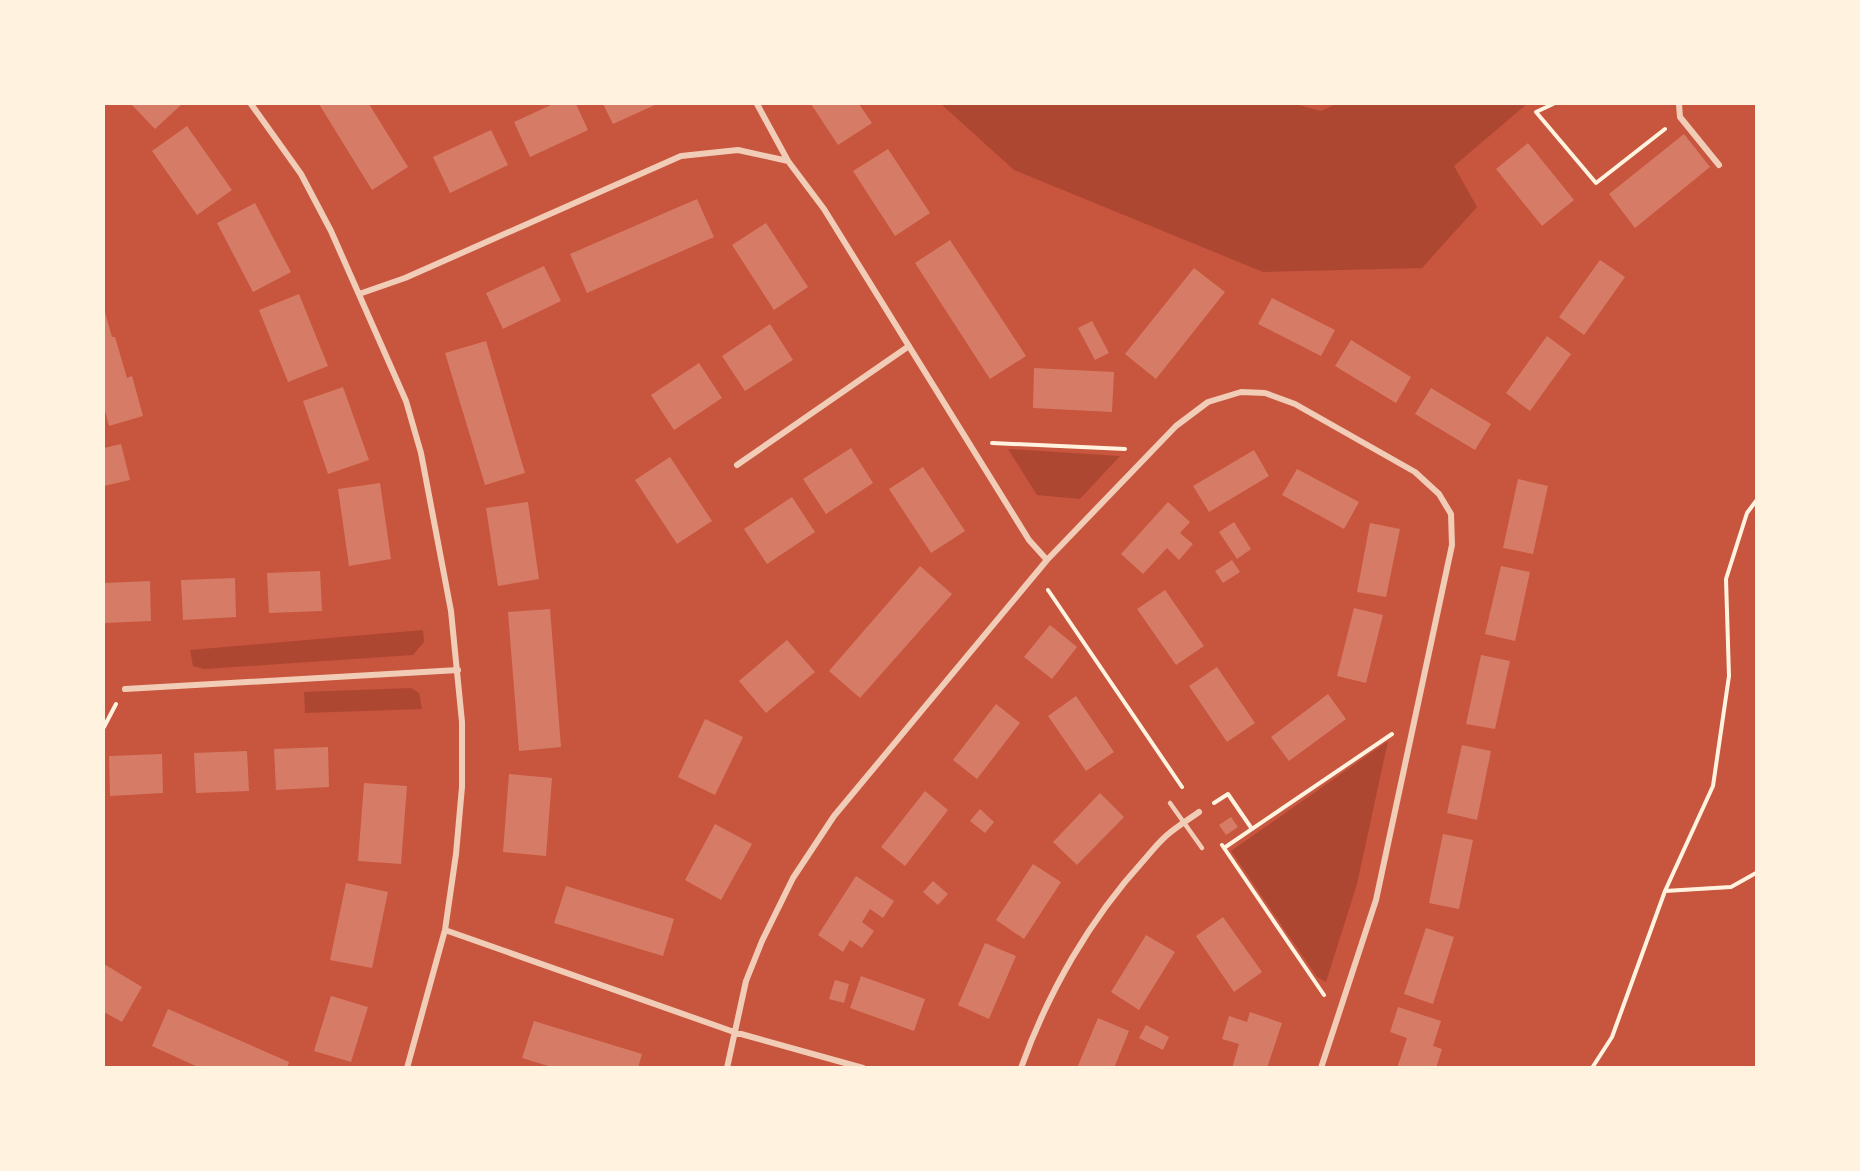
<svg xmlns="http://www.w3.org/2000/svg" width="1860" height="1171" viewBox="0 0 1860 1171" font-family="Overpass,sans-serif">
	<rect width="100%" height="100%" fill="#c8553d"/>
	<path fill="#ae4732" d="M941 104H1295L1321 111 1336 104H1527L1454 166 1477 207 1422 268 1263 272 1014 170Z
		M1008 449 1120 456 1080 499 1037 495Z
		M423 630 424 642 413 655 204 669 193 666 190 650Z
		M411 688 419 693 422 709 305 713 304 692Z
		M1388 741 1357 884 1326 982 1317 977 1231 851Z"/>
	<path fill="#d67c66" d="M131 104H182L155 129Z
		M319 104H369L408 167 372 190Z
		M553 104H576L588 130 530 157 514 122Z
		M603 104H657L613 124Z
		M811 104H859L872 123 838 145Z
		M187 126 232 190 197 215 152 151Z
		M491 130 508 165 450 193 433 157Z
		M1684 134 1710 167 1635 228 1609 194Z
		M1528 143 1574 200 1542 226 1496 169Z
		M888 149 930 213 895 236 853 171Z
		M697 199 714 237 587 293 570 254Z
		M255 203 291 272 253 292 217 223Z
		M766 223 808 287 774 310 732 245Z
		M950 240 1026 356 990 379 915 263Z
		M1600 260 1625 277 1584 335 1559 317Z
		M544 266 561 301 503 329 486 293Z
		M1194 268 1225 292 1156 379 1125 354Z
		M299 294 328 366 288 382 259 310Z
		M1272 298 1335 330 1321 356 1258 324Z
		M104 309 112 337H115L127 378 132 376 143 416 109 426 104 407Z
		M1092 321 1109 353 1095 360 1078 328Z
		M770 324 793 360 745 391 722 356Z
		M1547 336 1571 354 1530 411 1506 393Z
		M1351 340 1411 377 1396 403 1335 366Z
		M486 341 525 473 485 485 445 353Z
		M699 363 722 398 674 430 651 395Z
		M1034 368 1114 372 1112 412 1033 408Z
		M343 387 369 460 328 474 303 401Z
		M1431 388 1491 424 1475 450 1415 414Z
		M121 444 130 480 104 486V448Z
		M851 448 873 483 826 514 803 479Z
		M1254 450 1269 476 1209 512 1193 486Z
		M670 457 712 521 677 544 635 480Z
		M923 467 965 531 931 553 889 489Z
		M1297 469 1359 502 1344 529 1282 495Z
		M1518 479 1548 486 1533 554 1503 548Z
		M380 483 391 559 349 566 338 489Z
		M792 497 815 532 767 564 744 529Z
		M528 502 539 579 498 586 486 508Z
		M1168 502 1190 522 1180 533 1193 544 1179 560 1167 548 1143 574 1121 554Z
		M1234 522 1251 549 1237 559 1219 532Z
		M1370 523 1400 529 1386 597 1357 592Z
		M1232 560 1240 572 1223 583 1215 571Z
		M920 566 952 594 860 698 829 671Z
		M1501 566 1530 572 1515 641 1485 634Z
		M320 571 322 611 269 613 267 573Z
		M235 578 236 617 183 620 181 580Z
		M150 581 151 621 104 623V583Z
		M1165 590 1204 646 1176 665 1137 609Z
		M1354 608 1383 615 1366 683 1337 676Z
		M550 609 561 747 519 751 508 612Z
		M1050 625 1077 647 1052 679 1024 657Z
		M787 640 815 672 766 713 739 681Z
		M1481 655 1510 661 1495 729 1466 724Z
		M1217 667 1255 723 1227 742 1189 686Z
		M1328 694 1346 719 1289 761 1271 737Z
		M1076 696 1114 752 1086 771 1048 716Z
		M996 704 1020 723 977 779 953 760Z
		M705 719 743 737 715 795 678 777Z
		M1462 745 1491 751 1477 820 1447 813Z
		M328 747 329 787 276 790 274 749Z
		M247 751 249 791 196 793 194 753Z
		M162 754 163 793 110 796 109 756Z
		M509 774 552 778 546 856 503 852Z
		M364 783 407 786 401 864 358 861Z
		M925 791 948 810 905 866 881 847Z
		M1100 793 1124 817 1077 865 1053 842Z
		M980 809 994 822 985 833 970 821Z
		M1231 817 1238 827 1226 835 1219 825Z
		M715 824 752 844 721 900 685 880Z
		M1443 834 1473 840 1459 909 1429 903Z
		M1033 864 1061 882 1024 939 996 920Z
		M856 876 894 901 883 918 870 909 862 922 874 931 862 948 850 940 843 952 818 935Z
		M933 881 948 894 938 905 923 892Z
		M346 883 388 892 372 968 330 960Z
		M566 886 674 919 663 956 554 923Z
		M1223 917 1262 972 1234 992 1196 936Z
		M1426 928 1454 937 1433 1004 1404 994Z
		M1146 935 1175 952 1139 1010 1111 992Z
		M985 943 1016 956 989 1019 958 1005Z
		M104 964 142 987 122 1022 104 1012Z
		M861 976 925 999 914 1031 850 1008Z
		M835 980 849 984 844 1003 829 999Z
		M331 996 368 1007 351 1062 314 1051Z
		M1398 1007 1441 1021 1433 1046 1442 1049 1436 1068H1397L1407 1038 1390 1032Z
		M168 1009 289 1062 287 1068H200L152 1046Z
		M1250 1012 1282 1023 1267 1068H1232L1239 1044 1222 1039 1229 1016 1247 1022Z
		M1098 1018 1129 1031 1114 1068H1077Z
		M534 1021 642 1054 638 1068H555L522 1058Z
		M1146 1025 1169 1037 1163 1050 1139 1038Z"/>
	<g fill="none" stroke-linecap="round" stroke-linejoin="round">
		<path stroke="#fff3e0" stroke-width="4" d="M1553 104 1536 112 1596 183 1665 129
			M992 443 1125 449
			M1048 590 1182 787
			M104 727 116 704
			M1214 803 1228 794 1252 829
			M1222 845 1324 995
			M1224 848 1392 734
			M1665 891 1731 887 1756 873
			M1592 1068 1612 1037 1665 891 1713 786 1729 676 1726 579 1747 513 1756 501"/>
		<path stroke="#f1ccb7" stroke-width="4.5" d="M1170 803 1202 848"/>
		<path stroke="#f1ccb7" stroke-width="6" d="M251 104 301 174 331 231 406 401 421 453 451 611 462 722V787L456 854 445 930 407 1068
			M757 104 788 161
			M1679 104 1680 117 1719 165
			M359 294 405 278 681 156 738 150 788 161 824 209 1029 540 1047 560
			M737 465 909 346
			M125 689 458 670
			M445 930 734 1032 863 1068
			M727 1068 746 981 762 941 793 878 834 816 1047 560 1176 426 1208 402 1241 392 1265 393 1295 404 1415 472 1439 494 1451 514 1452 545 1376 900 1321 1068
			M1021 1068C1048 992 1090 919 1144 860 1151 852 1158 843 1166 836 1176 827 1188 820 1199 812"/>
	</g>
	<rect width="1860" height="1171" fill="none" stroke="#fff3e0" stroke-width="210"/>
</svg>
